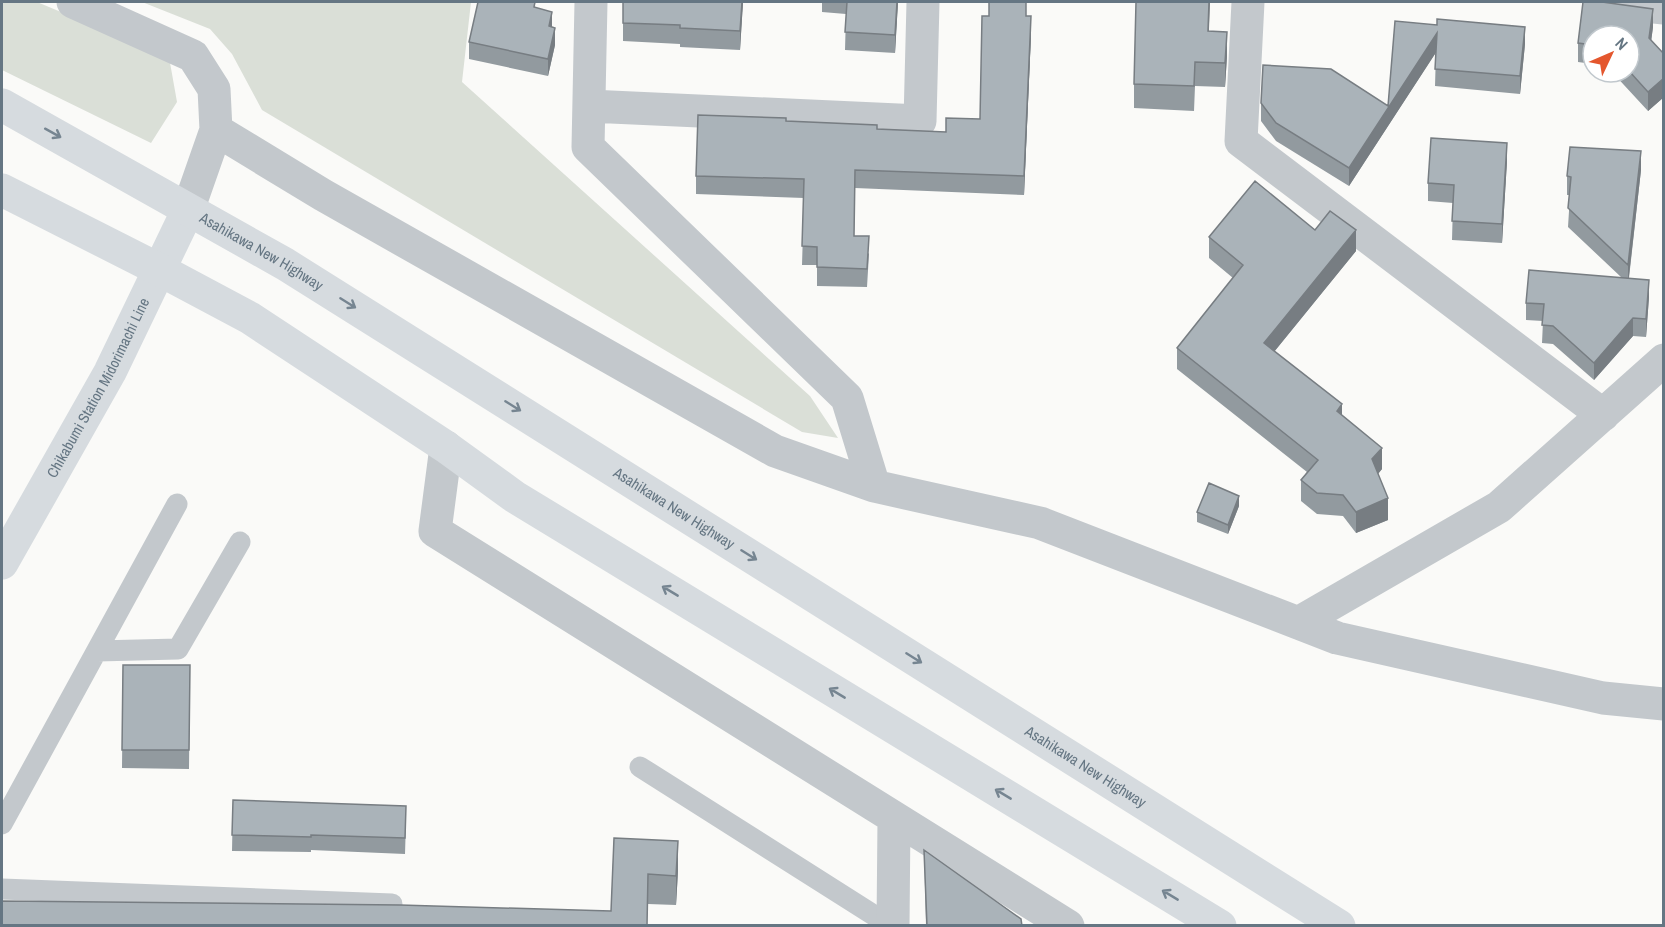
<svg xmlns="http://www.w3.org/2000/svg" width="1665" height="927" viewBox="0 0 1665 927" font-family="'Archivo Narrow',sans-serif">
	<rect width="100%" height="100%" fill="#fafaf8"/>
	<path fill="#dadfd7" d="M2 2H37L169 57 177 102 151 143 2 70Z
		M142 2H471L462 82 810 396 838 438 802 432 262 110 232 54 210 29Z"/>
	<g fill="none" stroke-linecap="round" stroke-linejoin="round">
		<path stroke="#c3c8cc" stroke-width="21" d="M97 651 178 649 240 542
			M640 767 891 926
			M2 824 177 504
			M2 889 392 904"/>
		<path stroke="#c3c8cc" stroke-width="33" d="M73 2 193 56 214 89 216 130 188 210
			M591 2 588 147 847 398 874 486
			M1248 2 1241 141 1603 415
			M1606 2 1664 8
			M589 106 920 121 923 2
			M216 130 323 195 775 451 874 486 1040 523 1337 638 1603 698 1664 704
			M446 447 435 531 1068 926
			M1298 623 1499 507 1664 360
			M893 926 894 819"/>
		<path stroke="#d6dbdf" stroke-width="33" id="s1" d="M2 563 110 372 188 210"/>
		<g stroke="#d6dbdf" stroke-width="33">
			<path id="s2" d="M2 105 285 264 1339 926"/>
			<path d="M2 190 160 270 250 318 446 447 515 497 1220 926"/>
		</g>
	</g>
	<path fill="#929a9f" d="M623 2H743L740 50 680 47V44L623 41Z
		M822 2H898L895 53 845 50 846 14 822 12Z
		M1583 2H1602L1653 9V27L1651 41 1664 54V97L1648 111 1612 72H1629V36H1593V64L1578 62V43Z
		M535 8 555 45 548 76 469 59V42Z
		M1026 16 1031 35 1024 195 855 188 854 236 869 254 867 287 817 286V265H802L804 198 696 194V176L786 121 877 129 946 132 980 119Z
		M1395 21 1525 44 1520 94 1435 86 1436 52 1349 186 1276 141 1261 121V103L1388 106Z
		M1209 31 1227 56 1225 87 1195 86 1194 111 1134 108V84Z
		M1507 161 1502 243 1452 240 1453 203 1428 201V183Z
		M1641 170 1629 278 1649 297 1646 337 1633 336 1594 380 1553 344 1542 343 1543 321 1526 320V303L1621 277 1568 227 1570 195H1567V176Z
		M1315 230 1356 251 1274 352 1342 415 1382 469 1378 474 1388 520 1356 533 1343 516 1317 514 1301 501V480L1307 472 1177 369V348L1233 278 1209 258V237Z
		M1239 506 1228 534 1197 522V512Z
		M123 665H190L189 769 122 768Z
		M233 800 406 821 405 854 311 850V852L232 851Z
		M614 838 678 871 676 905 648 904 611 911Z
		M924 850 1022 926H926Z"/>
	<path fill="#777d82" d="M742 2H743L740 50V31Z
		M897 2H898L895 53V35Z
		M1209 2H1210L1208 55V31Z
		M1653 9V27L1649 57V38Z
		M552 12V29L549 26Z
		M1031 16V35L1024 195V176Z
		M1525 27V44L1520 94V76Z
		M555 28V45L548 76V59Z
		M1227 32V56L1225 87V63Z
		M1437 33V51L1349 186V168Z
		M1664 78V97L1648 111V92Z
		M1507 143V161L1502 243V224Z
		M1641 151V170L1628 284V265Z
		M1356 230V251L1264 364V343Z
		M1649 280V297L1646 337V319Z
		M1633 318V336L1594 380V363Z
		M1342 404V425L1337 411Z
		M1382 448V469L1372 481V459Z
		M1239 496V506L1228 534V525Z
		M1388 498V520L1356 533V512Z
		M678 841V871L676 905V876Z"/>
	<path fill="#aab3b9" stroke="#777d82" stroke-width="1.5" d="M478 2H535L534 7 552 12 549 26 555 28 548 59 469 42Z
		M623 2H742L740 31 680 28V25L623 23Z
		M847 2H897L895 35 845 32Z
		M989 2H1026V16H1031L1024 176 855 170 854 236H869L867 269 817 267V247L802 246 804 179 696 176 698 115 786 118V121L877 125V129L946 132V118L980 119 982 16H989Z
		M1136 2H1209L1208 31 1227 32 1225 63 1195 62 1194 86 1134 84Z
		M1583 2H1602L1653 9 1649 38 1664 54V78L1648 92 1629 71V36H1593V45L1578 43Z
		M1437 19 1525 27 1520 76 1435 69 1437 33 1349 168 1276 123 1261 103 1263 65 1331 69 1388 106 1395 21 1437 25Z
		M1431 138 1507 143 1502 224 1452 221 1454 185 1428 183Z
		M1570 147 1641 151 1628 265 1568 208 1571 177 1567 176Z
		M1255 181 1315 230 1330 211 1356 230 1264 343 1342 404 1337 411 1382 448 1372 459 1388 498 1356 512 1343 495 1317 493 1301 480 1318 460 1177 348 1243 265 1209 237Z
		M1529 270 1649 280 1646 319 1633 318 1594 363 1553 326 1542 325 1544 304 1526 303Z
		M1209 483 1239 496 1228 525 1197 512Z
		M123 665H190L189 750H122Z
		M233 800 406 806 405 838 311 835V837L232 835Z
		M614 838 678 841 676 876 648 874 647 926H2V901L400 905 611 911Z
		M924 850 1021 919 1022 926H927Z"/>
	<defs><path id="oneway-shaft" d="M-6 0H5M1.5-3L5.5 0L1.5 3" fill="none" stroke-width="1.6" stroke-linecap="round" stroke-linejoin="round" transform="scale(1.5)"/></defs>
	<g stroke="#768591">
		<use href="#oneway-shaft" transform="translate(53 133) rotate(29)"/>
		<use href="#oneway-shaft" transform="translate(348 303) rotate(32)"/>
		<use href="#oneway-shaft" transform="translate(513 406) rotate(32)"/>
		<use href="#oneway-shaft" transform="translate(749 555) rotate(32)"/>
		<use href="#oneway-shaft" transform="translate(670 591) rotate(-149)"/>
		<use href="#oneway-shaft" transform="translate(914 658) rotate(32)"/>
		<use href="#oneway-shaft" transform="translate(837 693) rotate(-149)"/>
		<use href="#oneway-shaft" transform="translate(1003 794) rotate(-149)"/>
		<use href="#oneway-shaft" transform="translate(1170 895) rotate(-149)"/>
	</g>
	<g text-anchor="middle" stroke-width="6" stroke-linejoin="round" paint-order="stroke">
		<g font-size="15" fill="#657683" stroke="#fff">
			<text dy="5" stroke="none"><textPath href="#s2" startOffset="298">Asahikawa New Highway</textPath></text>
			<text dy="5" stroke="none"><textPath href="#s1" startOffset="200">Chikabumi Station Midorimachi Line</textPath></text>
			<text dy="5" stroke="none"><textPath href="#s2" startOffset="784">Asahikawa New Highway</textPath></text>
			<text dy="5" stroke="none"><textPath href="#s2" startOffset="1270">Asahikawa New Highway</textPath></text>
		</g>
	</g>
	<rect width="1665" height="927" fill="none" stroke="#657683" stroke-width="6"/>
	<g transform="translate(1611 54) rotate(46)"><circle r="28" fill="#ffffff" stroke="#c1c8cd" stroke-width="1.5"/>
	<path d="M0-4.5L10 22L0 15L-10 22Z" fill="#e4572e"/>
	<text y="-9" font-size="16" font-weight="bold" text-anchor="middle" fill="#657683">N</text>
	</g>
</svg>
